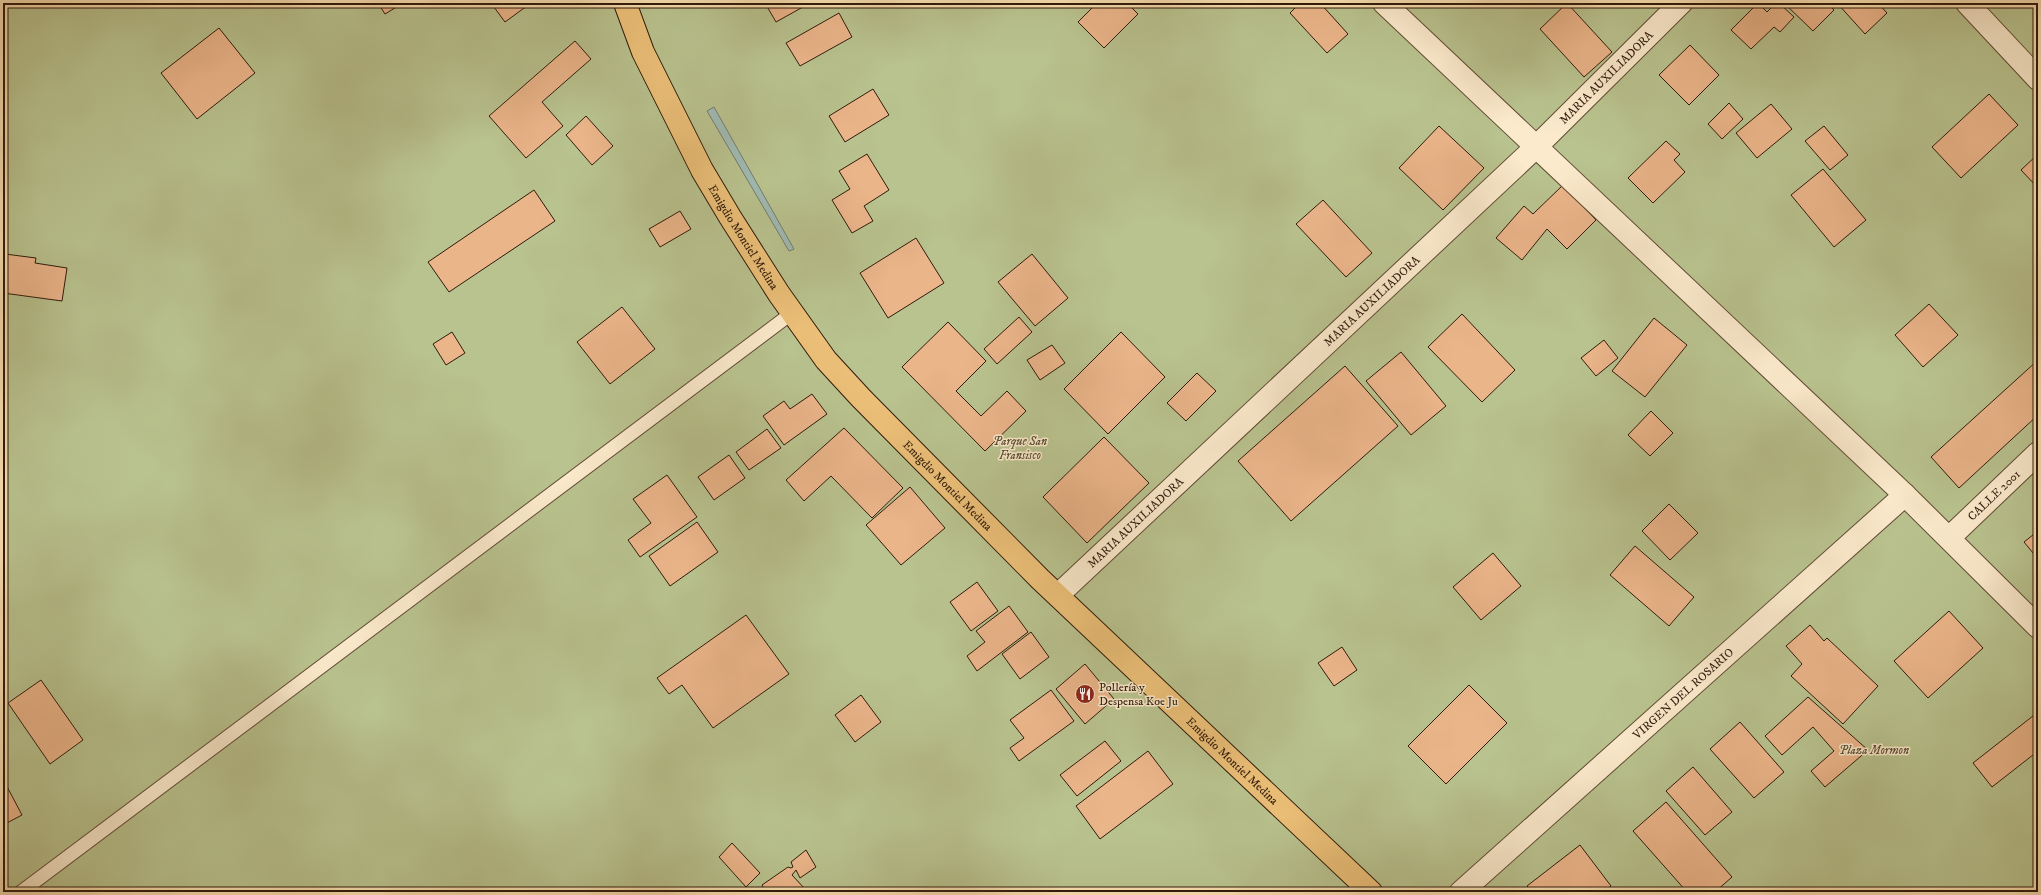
<svg xmlns="http://www.w3.org/2000/svg" width="2041" height="895" viewBox="0 0 2041 895" font-family="'IM FELL DW Pica',serif">
	<rect width="100%" height="100%" fill="#f9dfb1"/>
	<filter id="stains"><feTurbulence type="fractalNoise" baseFrequency=".005" numOctaves="4"/><feColorMatrix values="0 0 0 0 .2 0 0 0 0 .09 0 0 0 0 .02 0 0 0 .5 -.17"/></filter>
	<radialGradient id="worn" r=".72"><stop offset=".6" stop-color="#630" stop-opacity="0"/><stop offset="1" stop-color="#630" stop-opacity=".3"/></radialGradient>
	<path fill="#b9c38f" stroke="#746e4d" d="M3 3H2038V892H3Z"/>
	<path fill="#a0bbb3" stroke="#737b70" d="M714 107 794 249 789 251 707 111Z"/>
	<path fill="#ebb58a" stroke="#301a0b" d="M378 3H403L385 14Z
		M491 3H531L505 22Z
		M765 3H810L776 22Z
		M1097 3H1127L1138 14 1104 48 1078 22Z
		M1300 3H1320L1348 34 1327 53 1290 13Z
		M1567 3 1612 52 1584 77 1540 29Z
		M1758 3 1767 12 1776 3H1779L1794 17 1780 32 1774 27 1751 49 1731 30Z
		M1784 3H1827L1834 10 1813 31Z
		M1837 3H1878L1887 13 1865 34Z
		M839 13 852 37 800 66 786 43Z
		M219 28 255 73 197 119 161 73Z
		M575 41 591 59 542 102 563 126 526 158 489 116Z
		M1690 45 1719 75 1689 105 1659 75Z
		M873 89 889 115 845 142 829 116Z
		M1989 94 2018 125 1961 178 1932 147Z
		M1729 103 1743 119 1722 139 1708 124Z
		M1771 104 1792 129 1757 158 1736 133Z
		M586 116 613 146 592 165 566 135Z
		M1439 126 1484 168 1443 210 1399 168Z
		M1824 126 1848 155 1830 170 1805 141Z
		M1666 141 1680 154 1674 160 1685 172 1653 203 1628 178Z
		M867 154 889 190 864 206 873 221 852 233 832 200 850 189 839 171Z
		M2038 154V188L2021 170Z
		M1823 169 1866 220 1834 247 1791 195Z
		M1563 185 1596 220 1567 249 1547 229 1522 260 1496 238 1524 206 1533 214Z
		M534 190 555 221 449 292 428 262Z
		M1323 200 1372 253 1346 277 1296 224Z
		M680 211 691 229 660 247 649 229Z
		M916 238 944 283 888 318 860 273Z
		M5 254 36 258 35 263 67 268 62 301 3 293V259Z
		M1032 254 1068 298 1035 326 998 282Z
		M1929 304 1958 335 1923 367 1895 335Z
		M622 307 655 349 610 384 577 342Z
		M1462 314 1515 370 1482 402 1428 347Z
		M1019 317 1032 332 997 364 984 349Z
		M1654 318 1687 345 1645 397 1612 371Z
		M948 322 986 361 956 391 981 416 1007 391 1026 411 985 451 902 367Z
		M452 332 465 353 446 365 433 344Z
		M1121 332 1165 377 1108 434 1064 389Z
		M1604 340 1618 358 1596 376 1581 358Z
		M1052 345 1065 363 1040 380 1027 360Z
		M1401 352 1446 406 1411 435 1366 381Z
		M2038 360V415L1959 488 1931 457Z
		M1345 366 1398 426 1291 521 1238 461Z
		M1197 373 1216 391 1186 421 1167 403Z
		M812 394 827 414 784 445 763 416 784 401 790 409Z
		M1651 411 1673 433 1650 456 1628 435Z
		M844 428 903 488 872 518 831 476 804 501 786 480Z
		M767 429 781 448 749 470 736 452Z
		M1104 437 1149 483 1087 543 1043 497Z
		M729 455 745 478 714 500 698 477Z
		M667 475 697 517 640 557 628 540 651 523 633 499Z
		M910 487 945 528 901 565 866 525Z
		M1669 504 1698 533 1670 560 1642 531Z
		M697 522 718 552 670 586 649 556Z
		M2038 531V559L2024 542Z
		M1635 546 1694 597 1669 626 1610 575Z
		M1493 553 1521 586 1481 620 1453 587Z
		M977 582 998 611 971 631 950 602Z
		M1009 606 1028 632 977 671 967 656 985 642 976 631Z
		M1949 611 1983 648 1928 698 1894 661Z
		M746 615 789 674 713 728 682 685 669 694 657 678Z
		M1810 625 1824 641 1827 638 1878 686 1843 724 1791 676 1802 664 1786 646Z
		M1031 632 1049 657 1020 679 1002 654Z
		M1342 647 1357 670 1334 686 1318 663Z
		M1085 664 1114 699 1085 724 1056 689Z
		M41 680 83 740 50 764 8 703Z
		M1469 685 1507 723 1446 784 1408 746Z
		M1051 690 1074 721 1019 761 1010 748 1024 738 1010 720Z
		M861 695 881 722 855 742 835 715Z
		M1808 697 1868 750 1825 787 1811 771 1834 751 1813 727 1782 755 1765 736Z
		M2038 712V751L1992 787 1973 763Z
		M1740 722 1784 772 1754 798 1710 749Z
		M1105 741 1121 761 1077 796 1060 775Z
		M1148 751 1173 784 1100 839 1076 806Z
		M1693 767 1732 812 1705 835 1666 791Z
		M4 781 22 815 3 825V782Z
		M1666 802 1732 877 1715 892H1687L1633 831Z
		M732 843 760 873 746 887 719 857Z
		M1580 845 1611 886 1603 892H1532L1527 886Z
		M806 850 816 867 800 878 796 870 792 875 805 889 800 892H766L762 885 788 867 791 868 793 867 791 862Z"/>
	<g fill="none" stroke-linecap="round" stroke-linejoin="round">
		<g stroke="#624b34" stroke-width="15">
			<path id="service" d="M21 892 792 313"/>
		</g>
		<g stroke="#624b34" stroke-width="24">
			<g id="minor">
				<path d="M1384 3 1905 495 2038 627"/>
				<path d="M1967 3 2038 79"/>
				<path id="s1" d="M1949 538 2038 453"/>
				<path id="s2" d="M1058 595 1536 147 1681 3"/>
				<path id="s3" d="M1461 892 1905 495"/>
			</g>
		</g>
		<g stroke="#301a0b" stroke-width="24">
			<g id="primary">
				<path id="s4" d="M625 3 643 52 702 170 730 217 779 294 826 360 861 398 1040 579 1371 892"/>
			</g>
		</g>
		<use href="#service" stroke="#fbeacc" stroke-width="13"/>
		<use href="#minor" stroke="#fbeacc" stroke-width="22"/>
		<use href="#primary" stroke="#ecc078" stroke-width="22"/>
	</g>
	<defs>
		<g id="restaurant-disc" transform="scale(1)"><circle r="9.5" fill="#8f2418" stroke="#fbeacc"/><path d="M-5-6h1v4h1v-4h1v4h1v-4h1v5L-1.5 .5V6h-2V.5L-5-1ZM5-6V6H3V1.5H1.5Q1.5-4 5-6Z" fill="#fff"/></g>
	</defs>
	<g fill-rule="evenodd">
		<use href="#restaurant-disc" x="1085" y="694"/>
	</g>
	<g text-anchor="middle" stroke-width="3" stroke-linejoin="round" paint-order="stroke">
		<g font-size="12" fill="#301a0b" stroke="#fbeacc">
			<text dy="4" stroke="none"><textPath href="#s2" startOffset="754">MARIA AUXILIADORA</textPath></text>
			<text dy="4" stroke="none"><textPath href="#s4" startOffset="263">Emigdio Montiel Medina</textPath></text>
			<text dy="4" stroke="none"><textPath href="#s2" startOffset="430">MARIA AUXILIADORA</textPath></text>
			<text dy="4" stroke="none"><textPath href="#s4" startOffset="586">Emigdio Montiel Medina</textPath></text>
			<text dy="4" stroke="none"><textPath href="#s1" startOffset="62">CALLE 2001</textPath></text>
			<text dy="4" stroke="none"><textPath href="#s2" startOffset="106">MARIA AUXILIADORA</textPath></text>
			<text dy="4" stroke="none"><textPath href="#s3" startOffset="298">VIRGEN DEL ROSARIO</textPath></text>
			<text dy="4" stroke="none"><textPath href="#s4" startOffset="982">Emigdio Montiel Medina</textPath></text>
		</g>
		<g font-size="12" font-style="italic" fill="#594d33" stroke="#fbeacc">
			<text x="1020" y="445">Parque San<tspan x="1020" dy="14">Fransisco</tspan></text>
			<text x="1874" y="754">Plaza Mormon</text>
		</g>
		<g font-size="12" fill="#301a0b" stroke="#fbeacc" text-anchor="start">
			<text x="1099" y="691">Pollería y<tspan x="1099" dy="14">Despensa Koe Ju</tspan></text>
		</g>
	</g>
	<rect width="2041" height="895" fill="none" stroke="#f9dfb1" stroke-width="16"/>
	<rect x="4" y="4" width="2033" height="887" fill="none" stroke="#301a0b" stroke-width="2"/>
	<rect x="8" y="8" width="2025" height="879" fill="none" stroke="#301a0b"/>
	<rect width="100%" height="100%" filter="url(#stains)"/>
	<rect width="100%" height="100%" fill="url(#worn)"/>
</svg>
